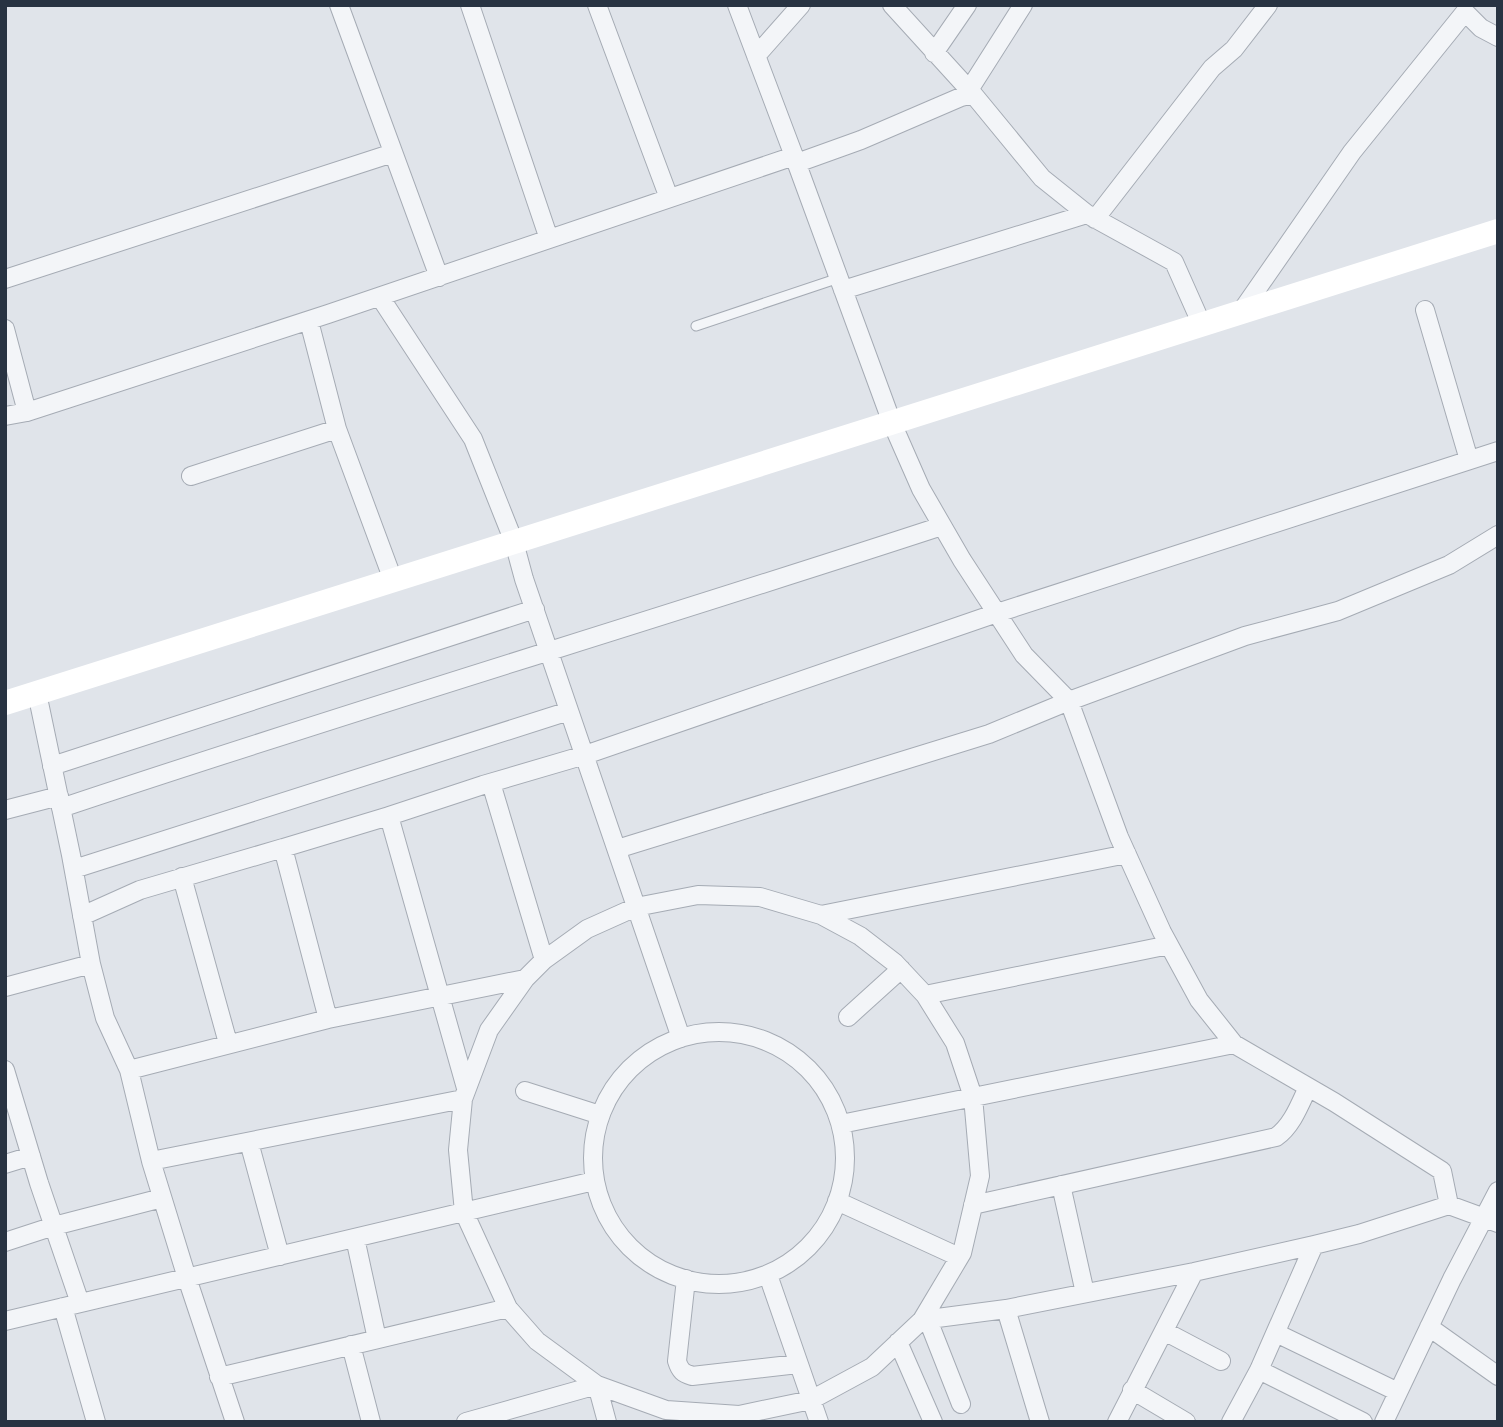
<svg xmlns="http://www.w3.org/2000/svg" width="1503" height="1427" viewBox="0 0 1503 1427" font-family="'Alegreya Sans',sans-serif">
	<rect width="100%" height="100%" fill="#e0e4ea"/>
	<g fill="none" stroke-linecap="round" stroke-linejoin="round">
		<g stroke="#a5abb4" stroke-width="11">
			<path id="service" d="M696 326 839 278"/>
		</g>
		<g stroke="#a5abb4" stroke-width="20">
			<path id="minor" d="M339 5 439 277
				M470 5 549 239
				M597 5 669 198
				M892 5 973 94
				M934 53 967 5
				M756 56 801 5
				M969 90 1023 5
				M794 156 892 423 921 489 962 560 1024 655 1069 701 1119 837 1162 932 1199 1000 1234 1044 1334 1102 1442 1171 1449 1205
				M797 163 861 140 961 97 973 94 1042 178 1087 214
				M1095 219 1212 68 1234 49 1268 5
				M5 279 393 153
				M843 290 1087 214 1174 262 1202 325
				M380 297 473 439 514 542 524 579 681 1038
				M1425 310 1469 460
				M1241 312 1352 152 1465 12 1481 28 1498 37
				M309 321 337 429 393 580
				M5 329 27 412
				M5 416 27 412 328 314 794 156 737 5
				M191 476 337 429
				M37 693 71 855 91 964 105 1018 129 1070 151 1161 187 1278 235 1422
				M52 766 535 609
				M491 783 544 960
				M61 808C353 710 649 622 942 526
				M5 810 59 796
				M389 816 483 785 585 755 997 613 1498 451
				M283 848 389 816 466 1088
				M617 849 989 734 1069 701 1245 636 1338 611 1449 565 1498 535
				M74 869 569 711
				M182 877 228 1043
				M821 915 1127 854
				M82 916 140 890 283 848 328 1019
				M5 987 91 964
				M925 995 1169 945
				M848 1017 901 969
				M593 1158a126 126 0 1 1 252 0a126 126 0 1 1-252 0Z
				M5 1070 39 1183 80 1303
				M129 1070 328 1019 525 979
				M525 1091 600 1115
				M841 1124 1234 1044
				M249 1142 280 1256
				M151 1161 463 1099
				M5 1164 31 1156
				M1061 1185 1085 1293
				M837 1201 959 1257
				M973 1205 1276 1137C1292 1126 1300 1104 1308 1087
				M355 1238 377 1339
				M5 1242 54 1226 162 1198
				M768 1275 819 1422
				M686 1279 677 1361C680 1371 683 1373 692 1376L798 1364
				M63 1307 96 1422
				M1006 1309 1194 1272 1314 1245 1359 1234 1449 1205 1498 1223
				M922 1320 962 1253 980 1176 973 1097 955 1043 925 995 895 963 860 936 821 915 760 897 698 895 636 907 587 929 544 960 525 979 489 1030 463 1099 458 1150 464 1212 508 1308 537 1341 597 1385 666 1410 739 1415 811 1400 872 1367 922 1320 1006 1309 1040 1422
				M928 1320 961 1404
				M5 1321 594 1181
				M1429 1327 1498 1376
				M1164 1331 1221 1361
				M1276 1333 1398 1392
				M898 1342 933 1422
				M351 1345 371 1422
				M1259 1370 1363 1422
				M219 1377 508 1308
				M1132 1390 1186 1422
				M466 1422 597 1385 607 1422
				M1117 1422 1194 1272
				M1231 1422 1259 1370 1314 1245
				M1384 1422 1452 1279 1498 1191"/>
		</g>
		<use href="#service" stroke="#f3f5f8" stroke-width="9"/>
		<use href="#minor" stroke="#f3f5f8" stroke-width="18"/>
		<path stroke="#fff" stroke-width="24" d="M5 703 1498 231"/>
	</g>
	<rect width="1503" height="1427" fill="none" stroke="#283342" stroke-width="14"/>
</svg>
